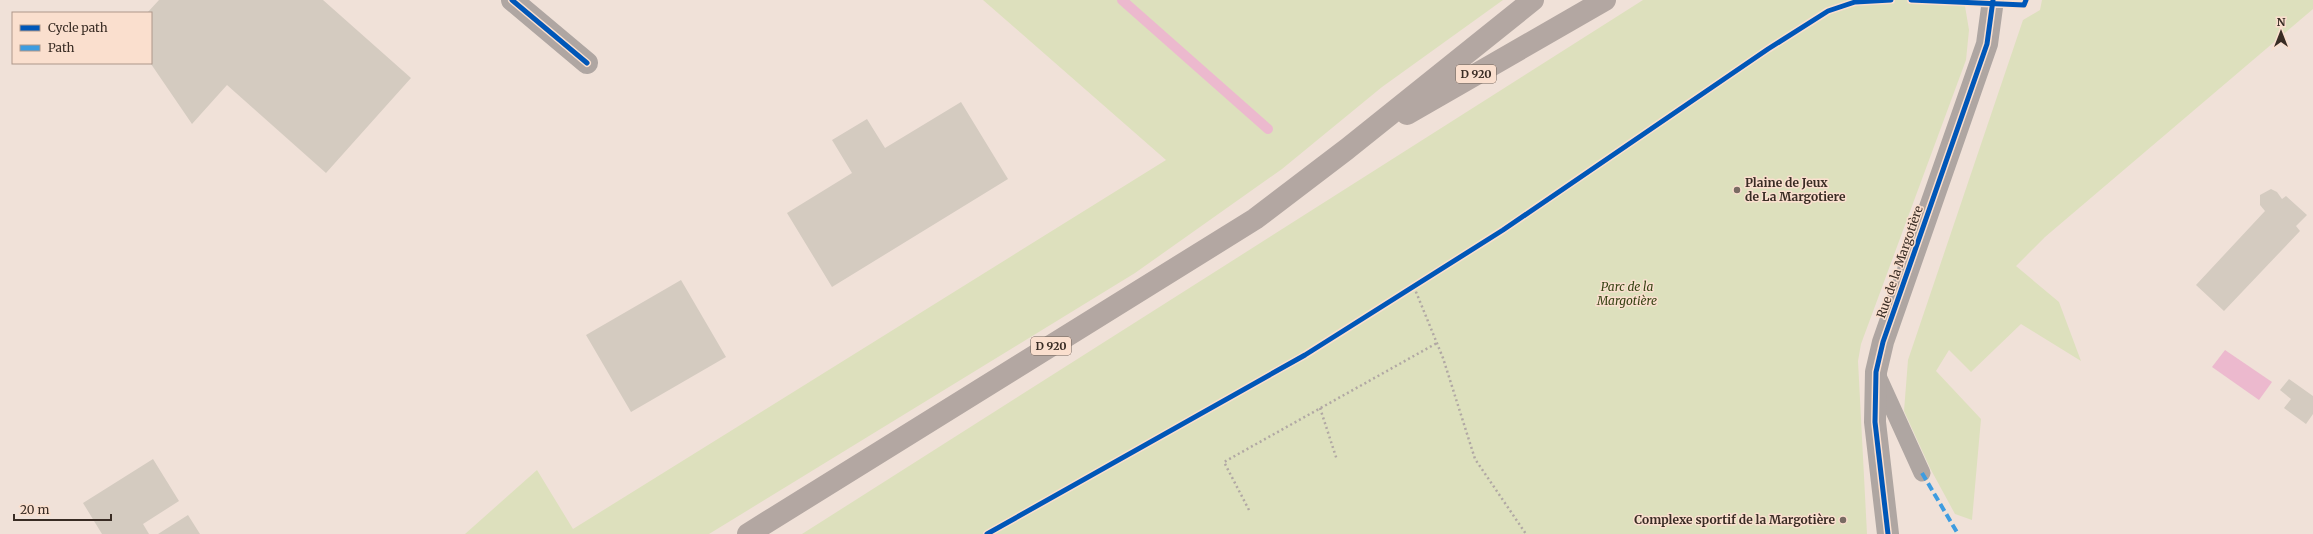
<svg xmlns="http://www.w3.org/2000/svg" width="2313" height="534" viewBox="0 0 2313 534" font-family="Merriweather,serif">
	<rect width="100%" height="100%" fill="#f0e1d8"/>
	<path fill="#dde0bd" d="M983 0H1503L1382 87 1282 169 1135 273 709 534H465L537 470 573 529 1166 160Z
		M1643 0H1964L1969 30 1966 60 1861 344 1858 361 1867 534H802Z
		M2042 0H2313V9L2045 237 2016 266 2059 302 2081 361 2021 324 1971 372 1949 350 1936 371 1981 419 1972 520 1955 514 1930 468 1904 411 1908 360 2023 20 2040 10Z"/>
	<path fill="#ecb9ce" d="M2225 350 2272 382 2259 400 2212 367Z"/>
	<g fill="none" stroke-linecap="round" stroke-linejoin="round">
		<path stroke="#ecb9ce" stroke-width="10" d="M1122 0 1268 129"/>
	</g>
	<path fill="#d4cbc0" d="M159 0H323L411 78 326 173 227 85 192 124 151 64V13H147Z
		M961 102 1008 179 832 287 787 213 852 173 832 140 867 119 885 148Z
		M2271 189 2277 192 2282 199 2286 196 2307 215 2296 226 2300 231 2224 311 2196 285 2265 211 2260 205V195Z
		M681 280 726 357 631 412 586 335Z
		M2289 379 2313 396V414L2306 424 2284 408 2291 399 2280 390Z
		M153 459 179 501 143 524 149 534H102L83 503Z
		M188 515 200 534H158Z"/>
	<g fill="none" stroke-linecap="round" stroke-linejoin="round">
		<path stroke="#b1a8a4" stroke-width="2.5" stroke-dasharray="2 3" stroke-linecap="butt" d="M1414 287 1443 358 1475 459 1526 534
			M1320 408 1337 460
			M1249 510 1224 462 1437 343"/>
		<path stroke="#afa6a2" stroke-width="17" d="M1877 374 1922 473"/>
		<path stroke="#afa6a2" stroke-width="22" d="M512 0 587 63
			M1888 534 1875 422 1876 372 1883 342 1987 44 1993 0"/>
		<path stroke="#b3a7a2" stroke-width="22" d="M1407 114 1605 0
			M748 534 1255 219 1347 149 1533 0"/>
		<path stroke="#3e9ce0" stroke-width="4" stroke-dasharray="8 4" stroke-linecap="butt" d="M1922 473 1958 534"/>
		<g stroke="#fadfce" stroke-width="8">
			<path id="cycleway" d="M512 0 587 63
				M1911 0 2024 5 2026 0
				M987 534 1305 355 1503 230 1768 49 1828 11 1855 2 1891 0
				M1888 534 1875 422 1876 372 1883 342 1987 44 1993 0"/>
		</g>
		<use href="#cycleway" stroke="#0057b8" stroke-width="5"/>
	</g>
	<g fill="#796b63" stroke="#fadfce" stroke-width="1.5">
		<circle cx="1737" cy="190" r="4"/>
		<circle cx="1843" cy="520" r="4"/>
	</g>
	<g text-anchor="middle" stroke-width="3" stroke-linejoin="round" paint-order="stroke">
		<g fill="#fadfce" stroke="#736257" stroke-width="1">
			<rect x="1456" y="65" width="40" height="18" rx="3"/>
			<rect x="1031" y="337" width="40" height="18" rx="3"/>
		</g>
		<g font-size="11" font-weight="bold" fill="#392c24">
			<text x="1476" y="78">D 920</text>
			<text x="1051" y="350">D 920</text>
		</g>
		<g font-size="12" font-weight="bold" fill="#392c24" stroke="#fadfce" text-anchor="start">
			<text x="1745" y="187">Plaine de Jeux<tspan x="1745" dy="14">de La Margotiere</tspan></text>
			<text x="1835" y="524" text-anchor="end">Complexe sportif de la Margotière</text>
		</g>
		<g font-size="12" fill="#392c24" stroke="#fadfce">
			<text transform="translate(1900 262) rotate(-71)" y="4">Rue de la Margotière</text>
		</g>
		<g font-size="12" font-style="italic" fill="#374314" stroke="#fadfce">
			<text x="1627" y="291">Parc de la<tspan x="1627" dy="14">Margotière</tspan></text>
		</g>
	</g>
	<rect x="12" y="12" width="140" height="52" fill="#fadfce" stroke="#ad978a"/>
	<rect x="20" y="25" width="20" height="6" fill="#0057b8" stroke="#ad978a"/>
	<text x="48" y="32" font-size="12" fill="#392c24">Cycle path</text>
	<rect x="20" y="45" width="20" height="6" fill="#3e9ce0" stroke="#ad978a"/>
	<text x="48" y="52" font-size="12" fill="#392c24">Path</text>
	<g transform="translate(2281 32)" stroke="#fadfce" stroke-width="3" paint-order="stroke">
	<path d="M0-3L7 15L0 10L-7 15Z" fill="#392c24"/>
	<text y="-6" font-size="11" font-weight="bold" text-anchor="middle" fill="#392c24">N</text>
	</g>
	<path d="M14 514v6h97v-6" fill="none" stroke="#392c24" stroke-width="2"/>
	<text x="20" y="514" font-size="12" fill="#392c24" stroke="#fadfce" stroke-width="3" paint-order="stroke">20 m</text>
</svg>
